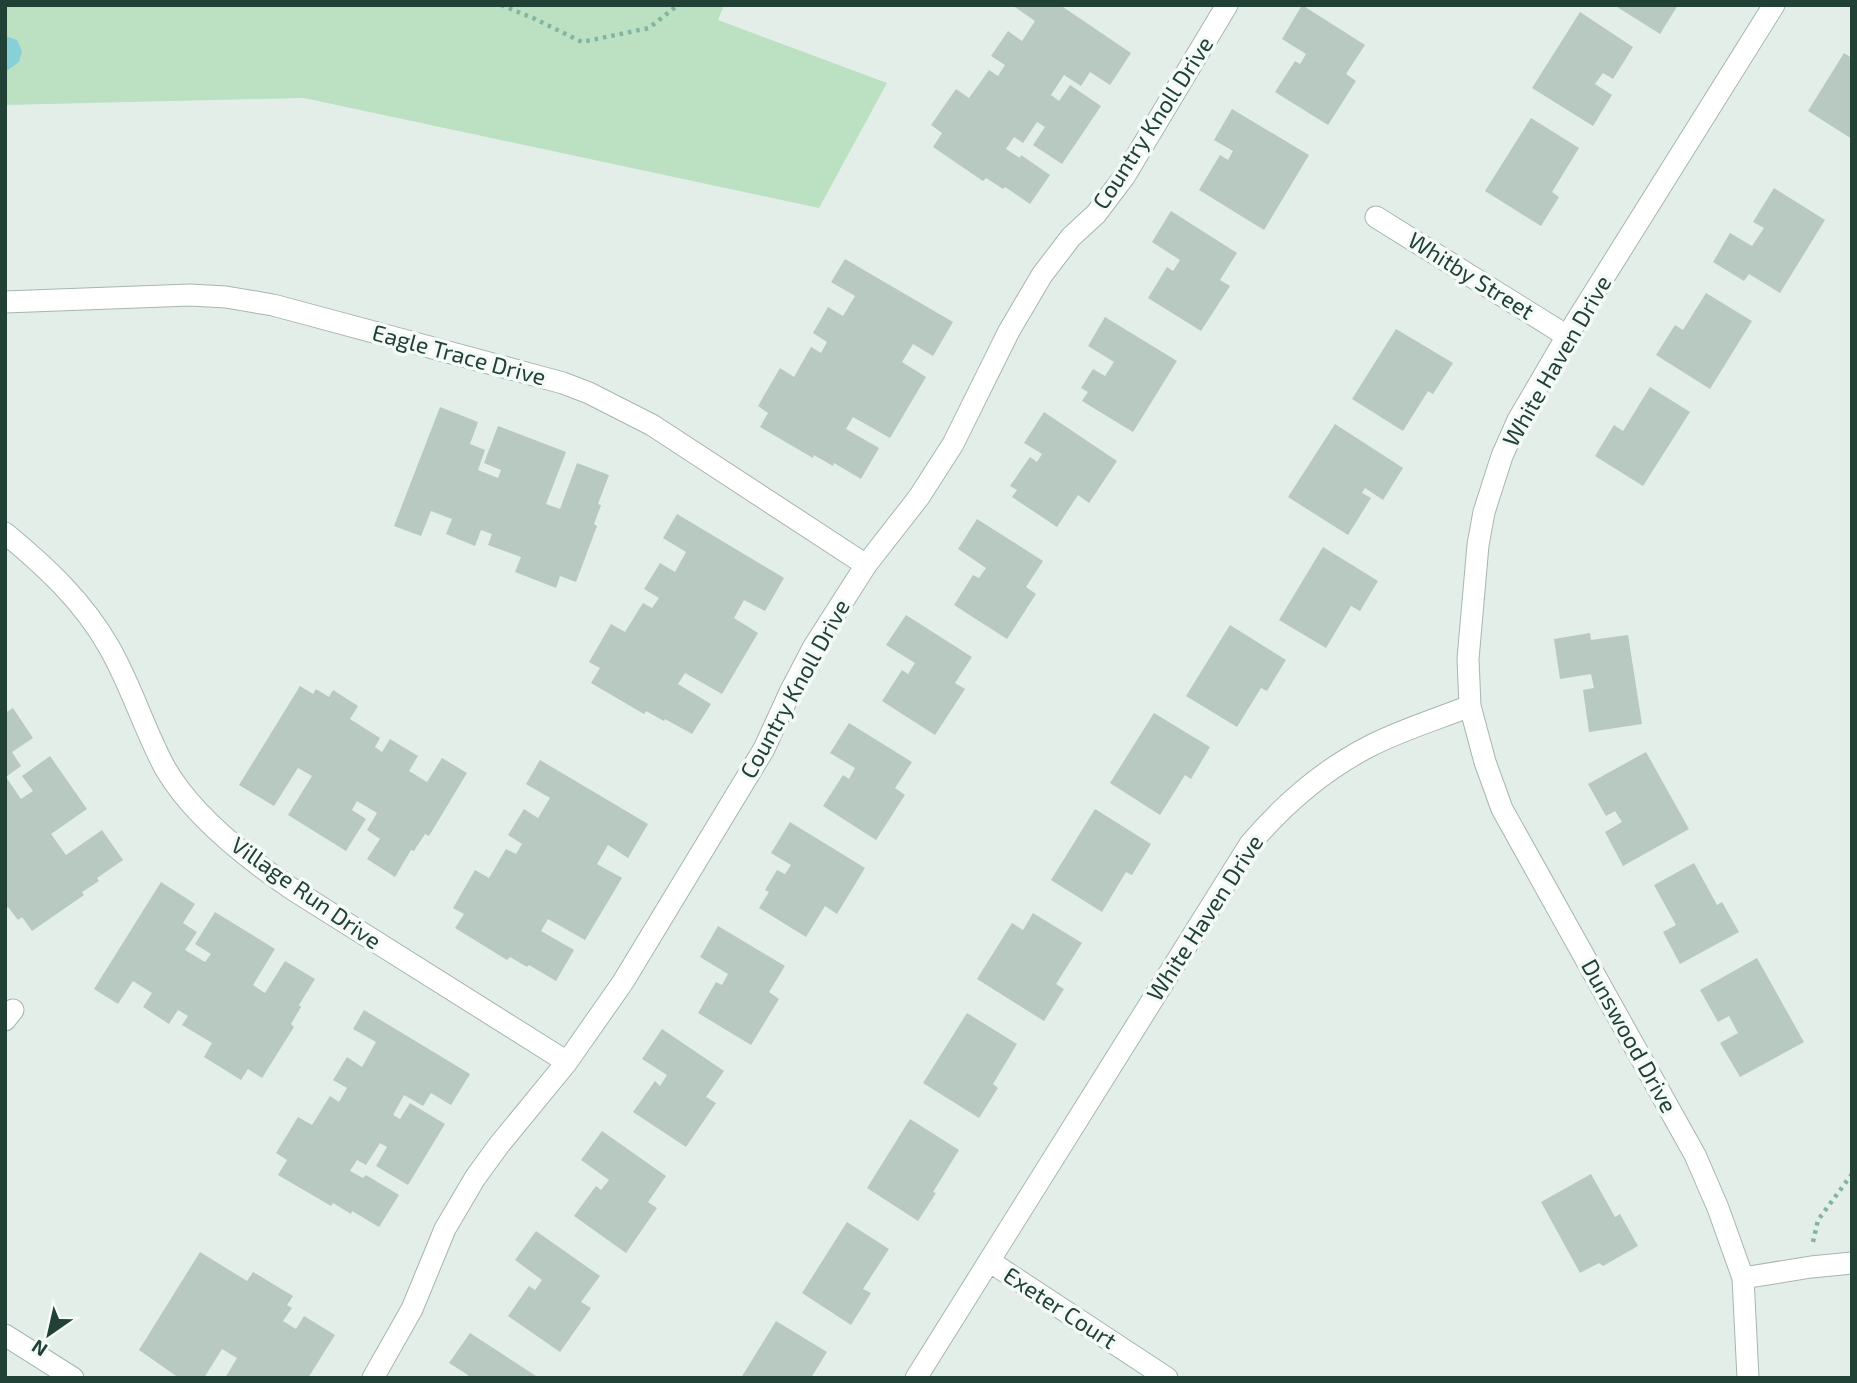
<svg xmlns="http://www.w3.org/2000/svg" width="1857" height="1383" viewBox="0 0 1857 1383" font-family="'Exo 2',sans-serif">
	<rect width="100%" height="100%" fill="#e3eee8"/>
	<path fill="#bbe0c2" d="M5 5H724L718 20 887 83 819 208 304 98 5 105Z"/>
	<path fill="#88d0d7" d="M5 36 17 40 22 51 19 62 5 72Z"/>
	<path fill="#b8c9c1" d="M1012 5H1060L1131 53 1110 85 1090 72 1081 86 1064 75 1051 95 1059 101 1070 85 1101 106 1062 164 1033 145 1045 127 1037 122 1023 143 1014 137 1006 149 1020 158 1021 155 1050 175 1030 204 1005 187 1003 189 986 178 983 181 933 147 942 133 931 125 956 89 969 98 989 70 998 76 1005 65 991 56 1008 31 1022 41 1035 21Z
		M1302 5 1365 45 1346 74 1356 81 1328 125 1275 92 1295 61 1300 64 1306 54 1282 39Z
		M1614 5H1678L1660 34Z
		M1580 12 1633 47 1613 79 1603 73 1595 84 1612 95 1593 126 1532 88Z
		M1844 53 1852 58V139L1808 111Z
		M1232 109 1309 155 1264 230 1199 190 1220 155 1228 160 1233 151 1214 140Z
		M1531 118 1579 148 1552 192 1559 197 1541 226 1485 191Z
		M1774 188 1825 220 1780 293 1749 274 1744 281 1713 262 1730 233 1752 246 1764 228 1753 222Z
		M1171 211 1237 253 1220 280 1230 286 1201 331 1148 298 1167 267 1173 271 1180 260 1152 242Z
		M845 259 953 322 933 356 913 344 902 362 926 377 890 438 853 417 846 429 879 448 861 479 834 463 833 466 814 455 813 458 760 427 768 413 758 406 780 368 794 377 811 347 821 353 827 342 813 333 828 307 843 316 855 296 831 282Z
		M1706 293 1752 321 1710 389 1656 355 1675 325 1683 330Z
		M1105 317 1177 361 1133 432 1082 401 1088 392 1081 388 1093 369 1105 376 1114 362 1088 346Z
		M1396 329 1453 363 1433 394 1428 391 1403 431 1352 399Z
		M1650 387 1690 412 1643 486 1595 456 1614 425 1623 431Z
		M440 407 478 422 470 444 485 450 478 470 498 478 501 470 484 463 498 426 566 452 546 504 560 509 577 463 609 475 598 504 601 505 594 524 597 526 576 582 560 576 556 588 515 572 521 557 488 545 492 534 481 530 475 546 446 534 452 519 431 511 421 536 394 526Z
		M1044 412 1117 461 1089 503 1078 495 1057 527 1012 497 1017 490 1010 486 1030 457 1037 462 1042 454 1024 443Z
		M1335 424 1403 468 1383 500 1365 488 1362 493 1371 498 1348 535 1288 497Z
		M677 514 784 578 765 611 744 600 734 618 758 633 722 694 685 673 678 684 711 704 692 734 665 719 664 721 646 711 644 714 591 683 600 668 589 662 611 624 625 632 643 603 652 608 659 598 644 589 660 563 675 572 686 552 663 538Z
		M977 519 1043 561 1026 587 1036 594 1007 639 954 605 973 575 979 578 986 568 958 549Z
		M1323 547 1378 581 1360 611 1351 606 1326 648 1279 620Z
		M906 615 972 657 955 683 965 689 935 735 882 701 902 670 908 674 915 663 886 645Z
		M1230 625 1286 660 1267 691 1261 688 1237 727 1186 696Z
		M1590 633 1591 640 1628 635 1642 724 1589 732 1583 690 1594 688 1591 674 1560 679 1554 639Z
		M300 686 313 694 316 689 329 697 333 690 358 706 350 719 380 738 375 747 382 752 390 739 418 756 409 771 427 782 442 758 467 773 429 836 425 834 414 851 411 850 395 877 367 859 380 839 367 830 377 813 357 801 352 810 366 819 346 851 288 815 312 776 298 768 274 806 239 785Z
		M13 708 33 738 12 752 21 766 6 777 21 799 33 791 22 776 50 756 87 809 51 834 66 855 102 830 123 860 97 878 99 881 82 892 84 895 32 931 22 917 18 920 8 907 5 909V713Z
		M1154 713 1210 747 1191 779 1185 775 1160 815 1110 783Z
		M849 723 912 762 895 788 905 795 876 840 823 806 843 775 849 779 855 768 830 753Z
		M1646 752 1689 829 1623 866 1605 832 1622 822 1615 811 1606 816 1588 784Z
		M540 760 648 824 628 858 608 845 597 864 622 878 585 940 548 919 541 931 574 950 556 981 529 965 527 967 510 957 507 960 455 928 464 914 453 908 475 870 489 878 506 849 516 854 522 844 508 835 524 809 538 818 550 798 526 784Z
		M1095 809 1151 844 1132 875 1126 872 1102 912 1051 880Z
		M790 822 865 868 837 914 825 906 806 937 759 908 769 892 765 890 777 870 785 874 791 865 771 853Z
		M1694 863 1717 905 1722 902 1739 932 1680 964 1663 932 1676 925 1654 885Z
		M161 882 195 904 183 923 197 932 185 950 205 962 211 954 195 944 215 912 275 949 253 985 265 993 285 961 315 979 299 1005 301 1007 291 1024 294 1027 262 1078 248 1069 241 1080 204 1057 212 1043 182 1025 188 1016 178 1010 169 1024 143 1007 152 993 133 981 118 1004 94 989Z
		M1033 913 1082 943 1056 984 1064 989 1044 1021 977 979 1012 923 1023 930Z
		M718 926 785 966 769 992 779 999 751 1045 698 1013 716 982 722 985 728 974 700 957Z
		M1757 958 1804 1042 1740 1077 1720 1043 1738 1033 1729 1016 1718 1022 1700 990Z
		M364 1010 470 1074 451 1105 431 1093 423 1106 404 1095 393 1115 400 1119 410 1103 445 1124 408 1185 376 1166 387 1147 380 1143 366 1165 357 1160 350 1171 363 1178 366 1175 399 1195 379 1227 352 1211 351 1214 333 1203 331 1206 278 1175 287 1160 276 1153 298 1117 312 1125 330 1096 339 1102 347 1088 333 1080 347 1057 362 1067 376 1042 353 1029Z
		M967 1013 1017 1044 993 1084 998 1088 979 1118 923 1083Z
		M662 1029 724 1071 706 1097 716 1103 686 1147 633 1112 655 1081 660 1086 667 1075 642 1059Z
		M910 1119 959 1150 933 1192 936 1193 918 1221 867 1188Z
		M602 1131 666 1176 648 1202 657 1208 626 1253 574 1216 596 1186 601 1190 609 1180 581 1160Z
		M1591 1174 1615 1217 1620 1214 1638 1246 1603 1266 1599 1263 1580 1273 1541 1202Z
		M847 1222 889 1249 863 1289 871 1293 851 1325 802 1293Z
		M536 1231 600 1276 581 1302 591 1308 560 1352 508 1316 529 1286 535 1290 542 1280 515 1260Z
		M200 1252 247 1281 253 1272 293 1296 287 1305 292 1308 283 1321 296 1329 304 1316 335 1335 308 1378H225L237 1358 222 1349 204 1378H179L139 1350Z
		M776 1321 827 1352 811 1378H741Z
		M470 1333 539 1378H467L468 1375 449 1363Z"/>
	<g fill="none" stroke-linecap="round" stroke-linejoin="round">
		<g stroke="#a5b7af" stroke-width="23">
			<path id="minor" d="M1376 217 1567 336
				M5 302 190 295 226 297 273 305 563 383 589 393 652 425 866 565
				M5 533C45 566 83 601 109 647 131 685 144 729 165 768 192 815 248 859 292 889L567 1062
				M5 1020 13 1010
				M989 1261 1167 1378
				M1743 1278 1811 1267 1852 1263
				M5 1335 73 1378
				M373 1378 412 1309 445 1229 475 1178 499 1145 567 1062 623 982 764 749 791 690 813 648 866 565 919 497 953 444 1009 331 1042 275 1071 237 1096 214 1124 177 1227 5
				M916 1378 1250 844C1284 804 1323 770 1370 746 1401 730 1437 719 1470 706
				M1748 1378 1743 1278 1718 1208 1695 1155 1502 809 1485 762 1470 706 1468 659 1478 545 1484 512 1502 456 1518 420 1567 336 1774 5"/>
		</g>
		<path stroke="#81b4a1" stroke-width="4.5" stroke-dasharray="3.5 5" stroke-linecap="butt" d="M501 5 533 18 582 42 649 28 678 5
			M1813 1242 1818 1220 1852 1174"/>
		<use href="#minor" stroke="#fff" stroke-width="21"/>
	</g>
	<g text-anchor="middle" stroke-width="7" stroke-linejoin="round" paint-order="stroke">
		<g font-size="23" fill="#214136" stroke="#f4faf7">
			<text transform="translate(1153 123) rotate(-57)" y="8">Country Knoll Drive</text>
			<text transform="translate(1471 276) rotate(32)" y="8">Whitby Street</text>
			<text transform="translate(459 355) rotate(15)" y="8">Eagle Trace Drive</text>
			<text transform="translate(1557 361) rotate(-60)" y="8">White Haven Drive</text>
			<text transform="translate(795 689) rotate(-61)" y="8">Country Knoll Drive</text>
			<text transform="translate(306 893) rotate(35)" y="8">Village Run Drive</text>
			<text transform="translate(1205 918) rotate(-57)" y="8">White Haven Drive</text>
			<text transform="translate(1629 1036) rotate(61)" y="8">Dunswood Drive</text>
			<text transform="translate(1060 1308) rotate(33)" y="8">Exeter Court</text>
		</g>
	</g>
	<rect width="1857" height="1383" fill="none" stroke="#214136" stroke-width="14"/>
	<g transform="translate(49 1334) rotate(214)" stroke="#f4faf7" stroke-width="5" paint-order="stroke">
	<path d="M0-5L12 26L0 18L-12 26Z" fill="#214136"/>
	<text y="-10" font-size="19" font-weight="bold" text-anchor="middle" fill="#214136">N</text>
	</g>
</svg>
